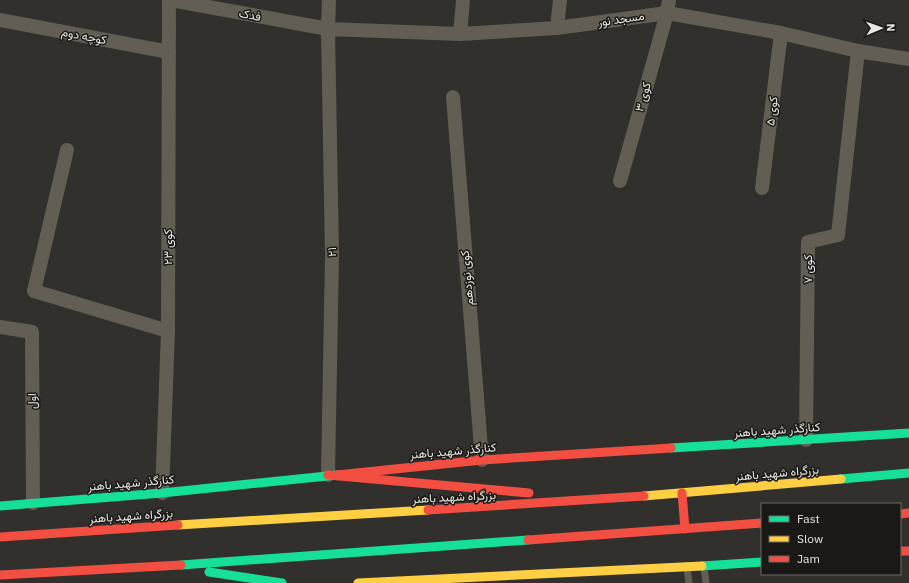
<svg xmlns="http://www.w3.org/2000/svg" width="909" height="583" viewBox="0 0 909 583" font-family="'IBM Plex Sans',Vazirmatn,sans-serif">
	<rect width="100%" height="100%" fill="#31302c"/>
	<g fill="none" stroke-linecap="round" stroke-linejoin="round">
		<path stroke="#635e54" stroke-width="7" d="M704 567 706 583
			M687 568 689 583"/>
		<path stroke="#635e54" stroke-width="14" d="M171 0 328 29 460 34 557 28 667 13 781 33 858 51 909 59
			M0 20 169 52
			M557 28 560 0
			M460 34 463 0
			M453 97 482 460
			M67 150 34 291 168 331
			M620 181 667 13 669 0
			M762 188 781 33
			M0 327 32 332 33 503
			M806 440 808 242 838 235 858 51
			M328 475 332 255 328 29 329 0
			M162 493 168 331 169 0"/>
		<path stroke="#16e098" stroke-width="9" d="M671 448 909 433
			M841 479 909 473
			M0 506 162 493 337 475
			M181 565 528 540
			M702 566 762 562
			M209 572 282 583"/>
		<path stroke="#ffcf43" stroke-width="9" d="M644 496 841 479
			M178 525 428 510
			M358 583 702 566"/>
		<path stroke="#f24e42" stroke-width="9" d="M328 475 529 493
			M337 475 482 460 671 448
			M682 493 685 529
			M428 510 644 496
			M900 514 909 513
			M0 537 178 525
			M528 540 762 523
			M900 551H909
			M0 575 181 565"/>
	</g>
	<g text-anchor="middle" stroke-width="3" stroke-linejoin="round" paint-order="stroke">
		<g font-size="12" fill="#e8e7e2" stroke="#1a1916">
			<text transform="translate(250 15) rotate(11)" y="4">فدک</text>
			<text transform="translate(621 19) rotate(-8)" y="4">مسجد نور</text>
			<text transform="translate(84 36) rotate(11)" y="4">کوچه دوم</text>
			<text transform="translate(643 97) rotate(-74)" y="4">کوی ۳</text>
			<text transform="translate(772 111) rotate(-83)" y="4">کوی ۵</text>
			<text transform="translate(168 247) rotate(-90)" y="4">کوی ۲۳</text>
			<text transform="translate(332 252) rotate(-90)" y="4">۲۱</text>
			<text transform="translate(808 269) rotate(-90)" y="4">کوی ۷</text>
			<text transform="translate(467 278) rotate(-95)" y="4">کوی نوزدهم</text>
			<text transform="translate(32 401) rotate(-90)" y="4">اول</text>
			<text transform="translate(777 430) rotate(-4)" y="4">کنارگذر شهید باهنر</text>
			<text transform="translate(453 451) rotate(-5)" y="4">کنارگذر شهید باهنر</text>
			<text transform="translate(777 473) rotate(-5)" y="4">بزرگراه شهید باهنر</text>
			<text transform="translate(131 483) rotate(-5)" y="4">کنارگذر شهید باهنر</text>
			<text transform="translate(454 497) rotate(-3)" y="4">بزرگراه شهید باهنر</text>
			<text transform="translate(131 516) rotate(-4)" y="4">بزرگراه شهید باهنر</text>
		</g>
	</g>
	<rect x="761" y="503" width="140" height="72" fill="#1a1916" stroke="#6c6b68"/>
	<rect x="769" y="516" width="20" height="6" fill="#16e098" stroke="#6c6b68"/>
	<text x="797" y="523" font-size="12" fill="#e8e7e2">Fast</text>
	<rect x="769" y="536" width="20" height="6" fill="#ffcf43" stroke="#6c6b68"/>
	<text x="797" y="543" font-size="12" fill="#e8e7e2">Slow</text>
	<rect x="769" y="556" width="20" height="6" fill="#f24e42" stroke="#6c6b68"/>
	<text x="797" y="563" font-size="12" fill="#e8e7e2">Jam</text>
	<g transform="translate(881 28) rotate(88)" stroke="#1a1916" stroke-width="3" paint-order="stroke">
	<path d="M0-3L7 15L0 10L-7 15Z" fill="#e8e7e2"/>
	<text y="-6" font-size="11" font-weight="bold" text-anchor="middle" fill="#e8e7e2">N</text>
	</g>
</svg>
